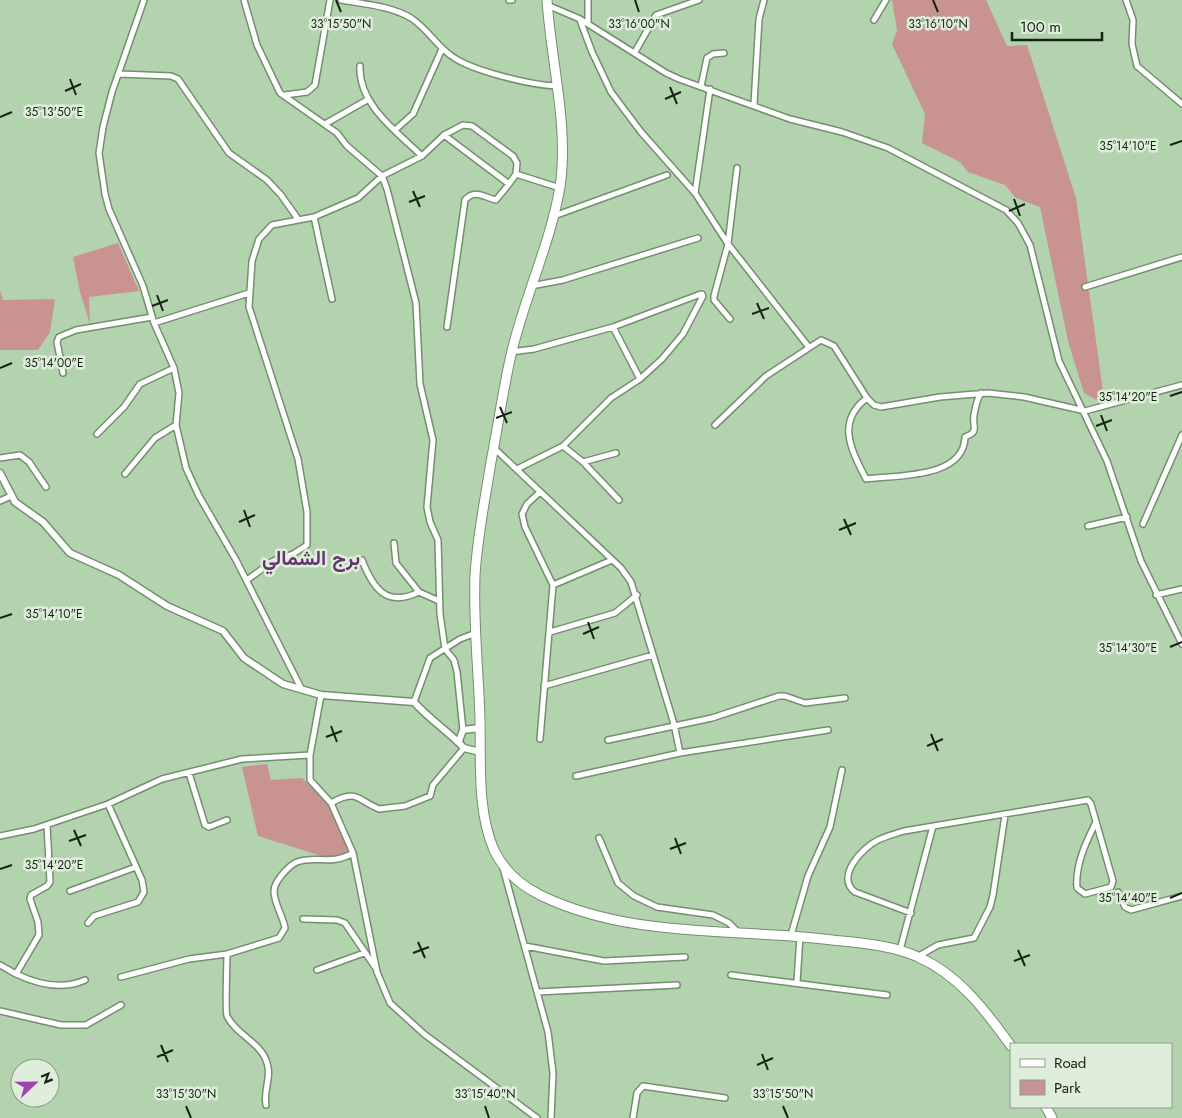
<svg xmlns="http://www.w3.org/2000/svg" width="1182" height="1118" viewBox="0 0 1182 1118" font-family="Jost,Vazirmatn,sans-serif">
	<rect width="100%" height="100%" fill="#b3d3ae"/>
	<path fill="#c89391" d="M892 0H986L1007 46 1027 45 1076 198 1105 405 1084 393 1068 341 1040 207 1016 198 1005 185 968 172 960 162 922 143 925 114 892 44 897 30Z
		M118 243 139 291 89 297 90 324 80 292 73 257Z
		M0 291 3 300 55 299 50 332 38 350H0Z
		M267 764 271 780 302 778 328 803 350 851 331 859 258 836 242 767Z"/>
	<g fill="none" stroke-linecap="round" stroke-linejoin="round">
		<g stroke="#72906d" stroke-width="8">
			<path id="minor" d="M144 0 112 92 103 127 99 153 105 194 109 209 143 286 154 323 174 368 179 393 176 425 186 468 199 496 236 560 301 688
				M244 0 257 45 280 93 337 133 347 146 382 176 387 189 416 303 420 384 433 440 427 507 430 522 438 540 440 614 445 649 454 660 457 672 463 730
				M341 0C364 4 391 6 411 18 428 29 437 47 453 57 473 71 531 85 556 86
				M509 0H512
				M1126 0 1133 20 1132 44 1137 66 1182 104
				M547 5 580 19 666 73 679 79 790 119 842 132 888 148 1006 210 1018 223 1030 245 1059 361 1107 461 1141 561 1182 644
				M580 20 592 52 611 92 641 132 695 193 728 244 808 346
				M874 20 886 0
				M588 24V0
				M635 52 656 15 699 0
				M360 66C358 104 397 132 422 156
				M120 74 171 76 178 79 229 153 267 180 281 195 298 219
				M701 86 707 58 713 54 724 53
				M285 95 307 92 315 85 330 0
				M754 104 759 19 764 0
				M325 124 367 100
				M395 130 413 114 442 49
				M444 135 509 184 516 174 560 188
				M695 193 710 89
				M554 216 667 175
				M314 217 332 299
				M531 286 563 280 698 238
				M1085 287 1182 257
				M730 319 714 300V296L728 244 737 168
				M154 323 249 293
				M447 327 465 200C475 188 485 198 496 200L509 184
				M613 327 640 379
				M511 352 534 349 613 327 698 295 702 294 703 296 683 334 662 359 640 379 611 398 563 446
				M63 373 57 342 59 337 76 330 152 317
				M867 398C835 422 852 451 866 479 896 475 964 479 965 437 980 431 972 428 974 415 975 409 977 399 981 393
				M715 425 766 376 821 340 834 346 867 398 874 405 881 407 940 397 988 393 1024 397 1085 411 1182 385
				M97 434 124 407 140 384 174 368
				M494 448 621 568 631 582 674 724 680 753 576 776
				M0 458 20 455 29 462 46 487
				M583 462 616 453
				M517 469 563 446 583 462 619 500
				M125 474 155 438 176 425
				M540 492 527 504 522 514 525 527 553 585 540 739
				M0 501 11 496
				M1143 524 1182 435
				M1088 526 1127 517
				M394 543 396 563 419 592 439 601
				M362 560C373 588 386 608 419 592
				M247 580 273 561 293 554 307 545V512L298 459 249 307 252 261 259 239 272 225 314 217 358 198 382 176 422 156 444 135 463 125 472 126 513 156 517 163 516 174
				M553 585 612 560
				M1156 595 1182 589
				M550 632 615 613 637 595
				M544 686 653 655
				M321 695 310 755V780L331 803 353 853 377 972 390 1003 424 1034 537 1118
				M414 702 430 658 460 639 476 633
				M608 740 712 718 779 696H785L805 703 845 698
				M680 753 828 730
				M189 773 205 825 209 827 227 820
				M331 803C357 789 356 799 379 809L405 806 430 796 433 785 464 748
				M0 836 34 829 108 804 162 779 242 759 310 755
				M599 838 618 883 634 896 657 907 713 915 729 923 738 932
				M503 868 548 1032 553 1073 551 1118
				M70 891 136 867
				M1118 892 1125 907 1131 910 1182 896
				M911 913 855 892C835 877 862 848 878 840 886 836 895 834 904 831L1088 800 1091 804 1113 881 1111 887 1085 894 1077 888C1075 865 1086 842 1096 822
				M303 919 337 920 345 923 375 967
				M88 923 94 916 138 902 144 892 142 880 108 804
				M791 935 808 876 830 827 842 770
				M525 946 604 961 685 957
				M900 950 933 826
				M227 954C227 964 225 1012 227 1016 236 1035 261 1042 267 1063 272 1077 263 1090 266 1105
				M917 957 938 945 974 938 990 907 993 895 1005 815
				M0 965 16 974 39 935 38 922 30 899 31 895 47 886 50 882 47 825
				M317 970 364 953
				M16 974C37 984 63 990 85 980
				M731 975 887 995
				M121 977 189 959 227 954 279 938 285 928C283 916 274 904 274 891 274 882 288 866 297 862 316 855 331 866 353 853
				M797 982 800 936
				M537 992 677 985
				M0 1011 61 1025H86L121 1005
				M633 1118 637 1093 643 1086 725 1098"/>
		</g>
		<g stroke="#72906d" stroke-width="9">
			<path id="tertiary" d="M0 473 15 502 43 522 70 553 119 575 167 606 223 631 244 658 283 684 321 695 414 702C429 719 449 732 464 748L480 752
				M459 741 463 730 480 728"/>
		</g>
		<g stroke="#72906d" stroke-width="11">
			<path id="primary" d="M547 0C551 62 569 126 560 187 550 245 524 298 511 355 503 390 498 426 491 462 485 500 477 538 475 576 473 625 479 673 480 721 481 763 477 811 494 850 504 871 520 885 540 895 630 939 736 928 832 940 860 943 892 945 918 957 958 974 986 1011 1011 1046
				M1046 1107 1052 1118"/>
		</g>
		<use href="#minor" stroke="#fff" stroke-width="5"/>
		<use href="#tertiary" stroke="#fff" stroke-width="6"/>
		<use href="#primary" stroke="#fff" stroke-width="9"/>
	</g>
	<path fill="none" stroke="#162214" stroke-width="2" d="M336 0 341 12M635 0 639 12M933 0 938 12M70 79 76 95M670 87 677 104M65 91 81 84M665 99 681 92M0 117 12 112M1170 145 1182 141M413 191 420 207M1014 199 1020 216M409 202 425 196M1009 211 1025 204M157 295 163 311M757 303 764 319M152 306 168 300M752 314 769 308M0 368 12 363M1170 396 1182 392M500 407 507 423M1101 415 1107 431M496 418 512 412M1096 426 1112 420M244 510 250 527M844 519 851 535M239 522 255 515M839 530 856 523M0 618 12 614M588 622 594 639M583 634 599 627M1170 647 1182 642M331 726 337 742M931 734 938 751M326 737 342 731M927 746 943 739M74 830 81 846M675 838 681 854M69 841 86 835M670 849 686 843M0 869 12 865M1170 898 1182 893M418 942 425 958M1018 950 1025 966M413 953 429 947M1014 961 1030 955M161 1045 168 1062M762 1054 768 1070M157 1057 173 1050M757 1065 773 1058M186 1106 191 1118M485 1106 489 1118M783 1106 788 1118"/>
	<g text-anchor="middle" stroke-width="5" stroke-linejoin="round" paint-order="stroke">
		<g font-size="20" font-weight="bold" fill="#63366b" stroke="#deeedb">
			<text x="311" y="565">برج الشمالي</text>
		</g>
	</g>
	<g font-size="12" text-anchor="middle" fill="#162214" stroke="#deeedb" stroke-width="5" stroke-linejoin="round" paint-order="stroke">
		<text x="341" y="28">33°15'50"N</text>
		<text x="639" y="28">33°16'00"N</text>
		<text x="938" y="28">33°16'10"N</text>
		<text x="54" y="116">35°13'50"E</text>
		<text x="1128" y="150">35°14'10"E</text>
		<text x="54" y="367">35°14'00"E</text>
		<text x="1128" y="401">35°14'20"E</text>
		<text x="54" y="618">35°14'10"E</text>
		<text x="1128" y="652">35°14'30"E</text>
		<text x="54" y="869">35°14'20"E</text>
		<text x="1128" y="902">35°14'40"E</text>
		<text x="186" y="1098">33°15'30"N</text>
		<text x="485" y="1098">33°15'40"N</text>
		<text x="783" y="1098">33°15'50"N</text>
	</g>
	<rect x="1010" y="1043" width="162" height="65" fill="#deeedb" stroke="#8e9c8b"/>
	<rect x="1020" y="1059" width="25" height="8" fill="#ffffff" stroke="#8e9c8b"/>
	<text x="1054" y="1068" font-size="15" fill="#162214">Road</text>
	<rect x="1020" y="1080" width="25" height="15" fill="#c89391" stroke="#8e9c8b"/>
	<text x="1054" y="1093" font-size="15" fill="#162214">Park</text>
	<g transform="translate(35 1083) rotate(68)"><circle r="24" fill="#deeedb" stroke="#8e9c8b"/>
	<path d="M0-4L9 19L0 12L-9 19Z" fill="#9e44ae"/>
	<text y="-8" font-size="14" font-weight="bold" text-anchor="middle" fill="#162214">N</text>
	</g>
	<path d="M1012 32v8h90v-8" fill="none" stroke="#162214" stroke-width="2.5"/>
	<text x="1020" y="32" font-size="15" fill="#162214" stroke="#deeedb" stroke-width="4" paint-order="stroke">100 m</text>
</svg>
